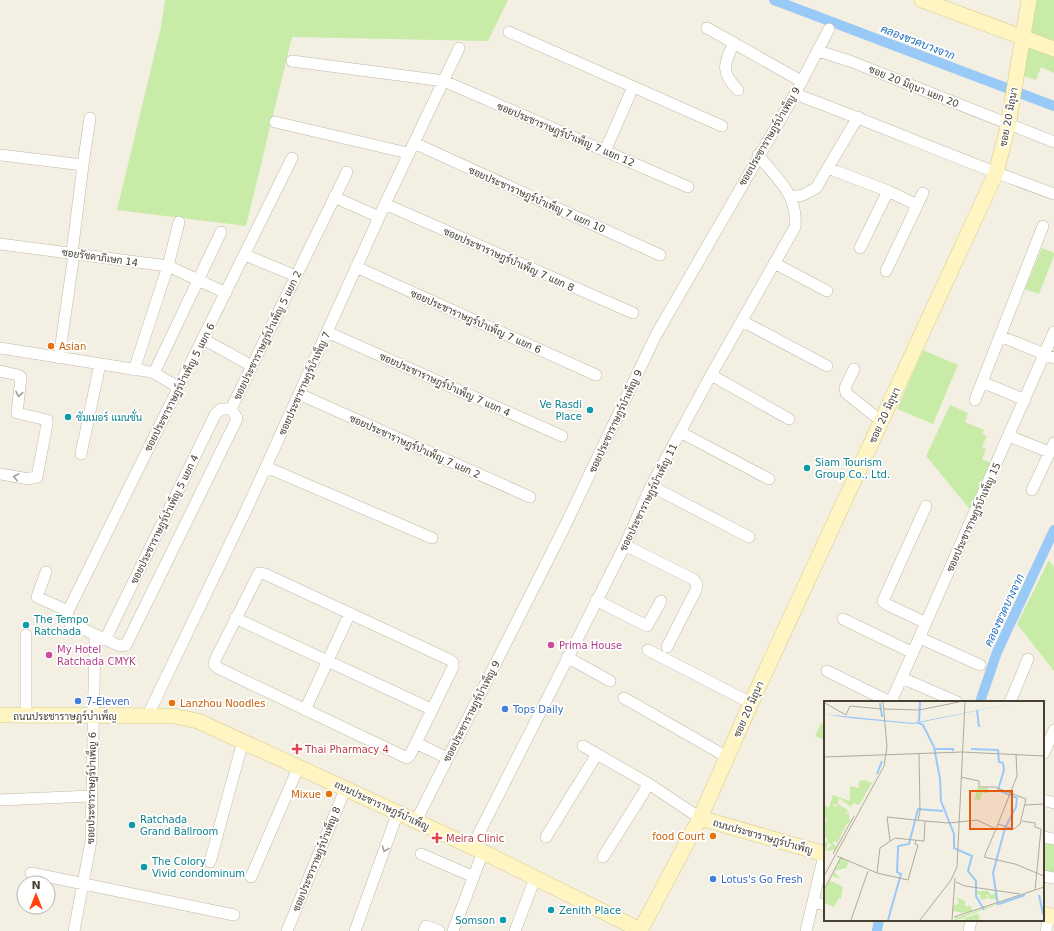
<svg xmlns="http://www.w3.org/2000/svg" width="1054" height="931" viewBox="0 0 1054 931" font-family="'DejaVu Sans',Sarabun,sans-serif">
	<rect width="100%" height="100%" fill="#f3f0e3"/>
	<path fill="#c8eca7" d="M165 0H508L488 41 292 37 246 226 117 210 161 27Z
		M1037 0H1054V44L1031 35Z
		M1029 42 1054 52V73L1041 67 1036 80 1024 76Z
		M1042 248 1054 253V256L1039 294 1025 289Z
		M923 350 958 365 933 424 897 409Z
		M950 405 968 413 965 422 984 430 982 434 987 436 982 447 986 449 982 459 993 464 972 512 926 456Z
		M1049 560 1054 567V671L1017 624Z
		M821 723 825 724V740L815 736Z
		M1043 840 1054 842V875L1043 872Z"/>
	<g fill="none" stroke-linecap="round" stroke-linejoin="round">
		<path stroke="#99c9f7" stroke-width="10" d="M774 0 1054 106
			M980 702 997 652 1054 530
			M877 931 879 920"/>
		<g stroke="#c0b8a5" stroke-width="12">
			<path id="street" d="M707 28 801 81
				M509 32 722 126
				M734 43C724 64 720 72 738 90
				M818 51 850 61 1054 142
				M292 61 444 81 688 187
				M795 94C882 126 967 163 1054 194
				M275 122 408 153
				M414 143 660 255
				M605 151 633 87
				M0 155 83 165 72 253
				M83 165 90 118
				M828 168 888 191 917 205
				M334 197 379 217
				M792 197 803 195 816 188 858 117
				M385 204 633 313
				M0 244 168 266 226 293
				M860 248 888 191
				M245 255 296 276
				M774 263 827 291
				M356 267 596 375
				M886 271 923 193
				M742 321 827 366
				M327 332 562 436
				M1000 336 1054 358
				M203 339 252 366
				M0 348 145 371 154 373 178 387
				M59 358 74 254
				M854 369 845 388 846 393 881 421
				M134 370 168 266 179 222
				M0 371 18 375 21 377 17 413 47 420V424L37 477 29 479 0 474
				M154 373 221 232
				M711 375 789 419
				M299 394 530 497
				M975 400 982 382
				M1025 400 982 382 1043 226
				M231 409 237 418 236 421 126 645 120 646 70 623 67 617 68 611 292 158
				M231 409 347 172
				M680 432 769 479
				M1009 436 1049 452
				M81 454 100 364
				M266 467 432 538
				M651 486 749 537
				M1032 490 1054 443
				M926 506 883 601 886 604 926 623
				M625 545 693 579 697 584 696 590 667 647
				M46 572 37 597 68 611
				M259 573 265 574 450 660 453 663V667L410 755 407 758 218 668 214 664 215 660Z
				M596 600 647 626 661 601
				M235 618 431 709
				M843 619 913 653
				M26 635V717
				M920 638 980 665
				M105 640 215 415 221 409H231
				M648 650 751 703
				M567 657 610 681
				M827 671 890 702
				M902 678 957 702
				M624 698 727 757
				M891 702 1054 332
				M1010 702 1028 659
				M305 710 350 613
				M147 717 249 504 385 204 459 48
				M416 743 447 758
				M583 746 649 784 700 818
				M1044 753 1054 730
				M0 800 91 796
				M1043 800 1054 803
				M416 821 563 530 656 335 795 94 829 29
				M546 837 597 754
				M1043 837 1054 839
				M472 847 625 545 651 486 711 375 795 227C798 194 777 179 758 155
				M421 854 474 877
				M603 857 649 784
				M210 862 243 741
				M31 873 234 915
				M1043 876 1054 878
				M251 877 299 766
				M813 902 825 905
				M74 931 91 841 95 636
				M287 931 346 787
				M355 931 398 812
				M424 931 426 926 439 931
				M453 931 483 852
				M515 931 535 878
				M806 931 825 851
				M969 931 971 920
				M1046 931 1049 916"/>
		</g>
		<g stroke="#d7ca8e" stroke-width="16">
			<path id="secondary" d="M922 0 1054 49
				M0 715 174 716 198 721 483 852 640 930
				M700 818 825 854
				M1043 914 1054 917
				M640 931 700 818 751 703 996 173 1008 126 1029 0"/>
		</g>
		<use href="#street" stroke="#fff" stroke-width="11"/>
		<use href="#secondary" stroke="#fff5c2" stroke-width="15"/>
	</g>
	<defs><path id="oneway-chevron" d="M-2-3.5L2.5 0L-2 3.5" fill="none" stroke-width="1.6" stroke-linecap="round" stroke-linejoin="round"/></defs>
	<g stroke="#a2a099">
		<use href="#oneway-chevron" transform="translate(19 394) rotate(100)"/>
		<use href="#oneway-chevron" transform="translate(16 477) rotate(-169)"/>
		<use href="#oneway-chevron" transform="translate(385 849) rotate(110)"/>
	</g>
	<g fill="#e8710a" stroke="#fff" stroke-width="1.5">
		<circle cx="51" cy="346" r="4"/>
		<circle cx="172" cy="703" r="4"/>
		<circle cx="329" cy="794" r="4"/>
		<circle cx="713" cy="836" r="4"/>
	</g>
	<g fill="#0f9aa8" stroke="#fff" stroke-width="1.5">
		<circle cx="590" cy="410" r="4"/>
		<circle cx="68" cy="417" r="4"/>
		<circle cx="807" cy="468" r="4"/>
		<circle cx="26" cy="625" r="4"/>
		<circle cx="132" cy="825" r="4"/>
		<circle cx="144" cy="867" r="4"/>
		<circle cx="551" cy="910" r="4"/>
		<circle cx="503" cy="920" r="4"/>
	</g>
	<g fill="#d1479c" stroke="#fff" stroke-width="1.5">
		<circle cx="551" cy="645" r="4"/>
		<circle cx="49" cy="655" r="4"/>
	</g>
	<g fill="#3f7fe0" stroke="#fff" stroke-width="1.5">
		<circle cx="78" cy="701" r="4"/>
		<circle cx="505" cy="709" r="4"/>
		<circle cx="713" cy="879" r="4"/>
	</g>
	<g fill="#e0444e" stroke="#fff" stroke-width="1.5">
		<path d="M295 743h4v4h4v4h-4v4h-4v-4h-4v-4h4z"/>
		<path d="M435 832h4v4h4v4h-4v4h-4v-4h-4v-4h4z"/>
	</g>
	<g text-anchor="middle" stroke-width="3.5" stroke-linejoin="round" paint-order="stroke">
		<g font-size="10" fill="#464033" stroke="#fff">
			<text transform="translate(914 86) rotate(22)" y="4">ซอย 20 มิถุนา แยก 20</text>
			<text transform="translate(1008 117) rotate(-79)" y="4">ซอย 20 มิถุนา</text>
			<text transform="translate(566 134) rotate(23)" y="4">ซอยประชาราษฎร์บำเพ็ญ 7 แยก 12</text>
			<text transform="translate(769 136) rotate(-60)" y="4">ซอยประชาราษฎร์บำเพ็ญ 9</text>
			<text transform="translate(537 199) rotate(24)" y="4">ซอยประชาราษฎร์บำเพ็ญ 7 แยก 10</text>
			<text transform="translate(100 257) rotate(8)" y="4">ซอยรัชดาภิเษก 14</text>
			<text transform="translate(509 259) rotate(24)" y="4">ซอยประชาราษฎร์บำเพ็ญ 7 แยก 8</text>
			<text transform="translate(476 321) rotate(24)" y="4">ซอยประชาราษฎร์บำเพ็ญ 7 แยก 6</text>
			<text transform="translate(267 335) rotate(-64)" y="4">ซอยประชาราษฎร์บำเพ็ญ 5 แยก 2</text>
			<text transform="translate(304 383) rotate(-66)" y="4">ซอยประชาราษฎร์บำเพ็ญ 7</text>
			<text transform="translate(445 384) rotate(24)" y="4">ซอยประชาราษฎร์บำเพ็ญ 7 แยก 4</text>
			<text transform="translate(179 387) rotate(-63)" y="4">ซอยประชาราษฎร์บำเพ็ญ 5 แยก 6</text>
			<text transform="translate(884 415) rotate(-65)" y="4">ซอย 20 มิถุนา</text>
			<text transform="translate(615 421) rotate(-65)" y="4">ซอยประชาราษฎร์บำเพ็ญ 9</text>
			<text transform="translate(415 446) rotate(24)" y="4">ซอยประชาราษฎร์บำเพ็ญ 7 แยก 2</text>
			<text transform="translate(648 497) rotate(-64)" y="4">ซอยประชาราษฎร์บำเพ็ญ 11</text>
			<text transform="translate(973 517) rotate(-66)" y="4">ซอยประชาราษฎร์บำเพ็ญ 15</text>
			<text transform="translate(164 519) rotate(-64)" y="4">ซอยประชาราษฎร์บำเพ็ญ 5 แยก 4</text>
			<text transform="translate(748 709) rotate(-66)" y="4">ซอย 20 มิถุนา</text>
			<text transform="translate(471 711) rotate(-63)" y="4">ซอยประชาราษฎร์บำเพ็ญ 9</text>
			<text x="65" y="720">ถนนประชาราษฎร์บำเพ็ญ</text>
			<text transform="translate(91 788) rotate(-89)" y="4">ซอยประชาราษฎร์บำเพ็ญ 6</text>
			<text transform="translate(382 805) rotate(25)" y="4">ถนนประชาราษฎร์บำเพ็ญ</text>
			<text transform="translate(763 836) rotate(16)" y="4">ถนนประชาราษฎร์บำเพ็ญ</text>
			<text transform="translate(316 859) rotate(-68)" y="4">ซอยประชาราษฎร์บำเพ็ญ 8</text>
		</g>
		<g font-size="10" fill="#c56008" stroke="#fff" text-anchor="start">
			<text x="59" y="350">Asian</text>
			<text x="180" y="707">Lanzhou Noodles</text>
			<text x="321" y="798" text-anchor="end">Mixue</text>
			<text x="705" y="840" text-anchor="end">food Court</text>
		</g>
		<g font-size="10" fill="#0d838f" stroke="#fff" text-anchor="start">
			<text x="582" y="408" text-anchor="end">Ve Rasdi<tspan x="582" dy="12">Place</tspan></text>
			<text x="76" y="421">ซัมเมอร์ แมนชั่น</text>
			<text x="815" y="466">Siam Tourism<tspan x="815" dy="12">Group Co., Ltd.</tspan></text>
			<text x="34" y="623">The Tempo<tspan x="34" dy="12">Ratchada</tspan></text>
			<text x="140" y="823">Ratchada<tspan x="140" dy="12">Grand Ballroom</tspan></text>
			<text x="152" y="865">The Colory<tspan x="152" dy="12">Vivid condominum</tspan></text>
			<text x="559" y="914">Zenith Place</text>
			<text x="495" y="924" text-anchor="end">Somson</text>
		</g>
		<g font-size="10" fill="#b23c85" stroke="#fff" text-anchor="start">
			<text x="559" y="649">Prima House</text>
			<text x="57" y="653">My Hotel<tspan x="57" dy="12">Ratchada CMYK</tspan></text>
		</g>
		<g font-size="10" fill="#366cbe" stroke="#fff" text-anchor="start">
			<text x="86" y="705">7-Eleven</text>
			<text x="513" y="713">Tops Daily</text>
			<text x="721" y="883">Lotus's Go Fresh</text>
		</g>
		<g font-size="10" fill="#be3a42" stroke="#fff" text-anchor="start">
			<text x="305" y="753">Thai Pharmacy 4</text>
			<text x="446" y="842">Meira Clinic</text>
		</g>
		<g font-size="11" font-style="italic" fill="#236fbb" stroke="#fff">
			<text transform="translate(918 42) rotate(21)" y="4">คลองชวดบางจาก</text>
			<text transform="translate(1004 610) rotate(-65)" y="4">คลองชวดบางจาก</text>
		</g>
	</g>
	<g transform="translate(824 701)">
		<rect width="220" height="220" fill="#f3f0e3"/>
		<path d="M41 79 48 82 35 104 29 102 27 106 15 97 14 103 8 104 12 106 14 103 24 109 21 114 11 107 21 114 25 111 26 121 22 124 13 143 11 139 8 144 3 141V136L0 139 4 143 1 150 9 143 13 145 11 149 0 150V123L3 119 0 118V104L9 109 5 106 9 94 26 100V85L35 87V80ZM153 86H164V89H167L165 92H158L156 99H151ZM17 156 25 161 22 167 10 170 16 178 8 175 13 165 16 163 13 164ZM5 179 19 186 17 198 15 197 10 206 0 202V191ZM213 189 142 215V217L154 212 156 217 154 219H142L140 217 131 219V217ZM153 190H164L167 194 172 192V198H165L164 194H162L164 197 157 199 156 194 154 193 152 196ZM132 196 141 200V205H147L148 210 138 212 129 210V205L135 202Z" fill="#c8eca7"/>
		<path d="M195 1 89 23 25 17 0 13 89 22Z" fill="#99c9f7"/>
		<path fill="none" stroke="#99c9f7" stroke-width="2" d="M56 2 58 16M153 9 155 26M95 20 96 1M93 21 99 24 110 46 116 78 117 100 130 133V147L148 155 144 170 152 180V195L160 209M111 48H129V50M147 48 174 49 175 61 179 62 180 69 174 89 193 97 192 106 181 127 169 172 174 204M53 73 58 60M74 149V145L85 143 94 108 119 110M215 194 219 213M175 203 201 194M64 219 77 173 73 171 74 149"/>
		<path fill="none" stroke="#aeaa9d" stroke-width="1" d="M1 2 22 14 26 5 58 8M60 8 95 9 135 1M138 51 220 55M0 56 138 51M137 76 155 80V86H171L202 98 196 123 190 128 174 123M201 104 220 103M94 120 96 110 95 52M198 120 211 122V126L217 128 211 189M172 128 193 75 192 53M66 140 63 116 101 120M9 153 30 115M13 155 53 172 56 147 71 137 100 140 101 120 125 122 153 119 172 128 160 156 191 163 220 175M53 172 84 179 94 144 91 143 92 139M0 175 60 65 63 46 59 1M132 181 141 185 196 193M0 189 17 156M130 216 220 186M27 219 44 170M96 219 127 179 133 166 141 1M128 219 131 177"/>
		<path fill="#e8590c" fill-opacity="0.15" stroke="#e8590c" stroke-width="2" d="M146 90H188V128H146Z"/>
		<rect width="220" height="220" fill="none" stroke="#464033" stroke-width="2"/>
	</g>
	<g transform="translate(36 895)"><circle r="19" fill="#ffffff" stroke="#b5b3ad"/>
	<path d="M0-3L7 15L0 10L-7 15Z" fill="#ff440f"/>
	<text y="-6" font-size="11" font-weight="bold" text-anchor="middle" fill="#464033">N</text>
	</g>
</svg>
